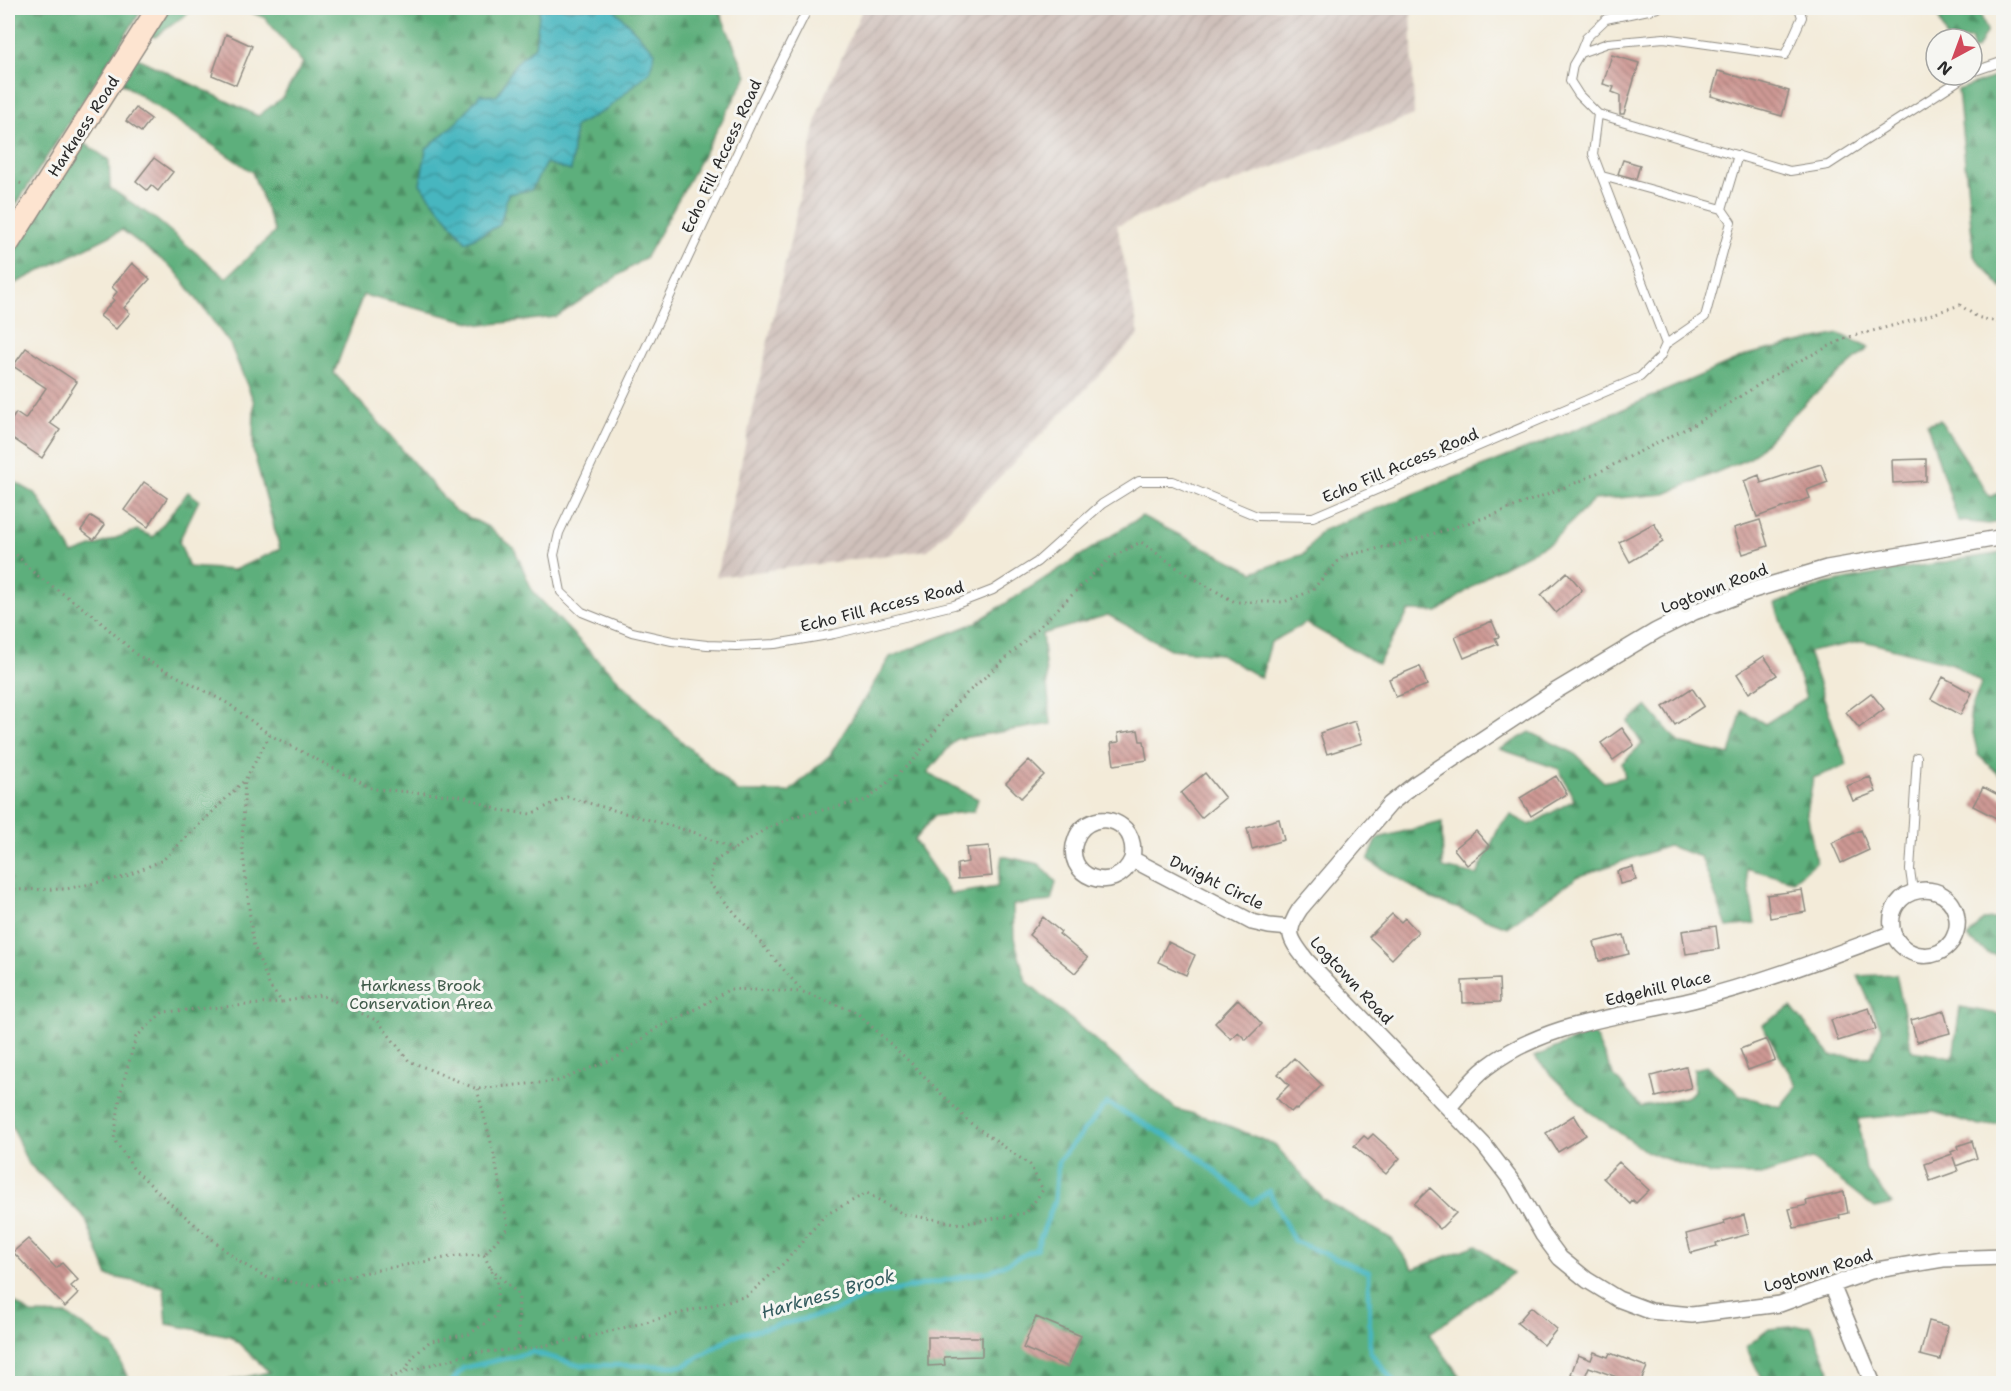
<svg xmlns="http://www.w3.org/2000/svg" width="2011" height="1391" viewBox="0 0 2011 1391" font-family="'Shantell Sans',sans-serif">
	<defs>
		<pattern id="industrial-furrows" width="10" height="10" patternUnits="userSpaceOnUse" patternTransform="scale(1.5)"><rect width="10" height="10" fill="#cfc0ba"/><path d="M-1 1l2-2M0 10L10 0M9 11l2-2" fill="none" stroke="#b2a5a0"/></pattern>
		<pattern id="forest-firs" width="22" height="20" patternUnits="userSpaceOnUse" patternTransform="scale(1.5)"><rect width="22" height="20" fill="#5daf7b"/><path d="M5 1l3.5 6h-7zM16 11l3.5 6h-7z" fill="#4d8f65"/></pattern>
		<pattern id="water-waves" width="16" height="10" patternUnits="userSpaceOnUse" patternTransform="scale(1.5)"><rect width="16" height="10" fill="#46b6bf"/><path d="M0 5q4-4 8 0t8 0" fill="none" stroke="#3b949b"/></pattern>
		<pattern id="building-back-hatch" width="6" height="6" patternUnits="userSpaceOnUse" patternTransform="scale(1.5)"><rect width="6" height="6" fill="#ce9994"/><path d="M-1 5l2 2M0 0l6 6M5-1l2 2" fill="none" stroke="#a77d79"/></pattern>
	</defs>
	<rect width="100%" height="100%" fill="#f6f6f2"/>
	<filter id="ink" filterUnits="userSpaceOnUse"><feTurbulence type="fractalNoise" baseFrequency=".0167" numOctaves="2"/><feDisplacementMap in="SourceGraphic" scale="12" xChannelSelector="R" yChannelSelector="G"/><feConvolveMatrix kernelMatrix="1 2 1 2 8 2 1 2 1" color-interpolation-filters="sRGB"/></filter>
	<filter id="wash" filterUnits="userSpaceOnUse"><feTurbulence type="fractalNoise" baseFrequency=".008" numOctaves="4" result="noise"/><feDisplacementMap in="SourceGraphic" scale="24" xChannelSelector="R" yChannelSelector="G"/><feGaussianBlur stdDeviation="1.35" result="paint"/><feColorMatrix in="noise" values="0 0 0 0 0 0 0 0 0 0 0 0 0 0 0 0 0 1.4 0 .05"/><feComposite in="paint" operator="in"/></filter>
	<g filter="url(#wash)">
		<rect width="100%" height="100%" fill="#f3ebd9"/>
		<path fill="url(#industrial-furrows)" d="M863 8H1411L1414 115 1117 225 1139 335 928 550 716 577 819 110Z"/>
		<path fill="url(#forest-firs)" stroke="#446d53" stroke-width="1.5" d="M8 8H143L8 217Z
			M166 8H195L155 37 149 35Z
			M241 8H718L747 76 646 257 556 317 483 325 363 295 334 373 381 425 454 510 488 527 514 548 533 592 592 654 679 739 738 792H789L830 755 890 657 975 623 1142 516 1253 572 1304 554 1321 531 1584 426 1750 354 1839 334 1869 348 1809 399 1750 458 1665 494 1594 500 1551 542 1491 573 1438 612 1409 611 1378 664 1306 623 1271 642 1261 678 1220 654 1170 649 1108 615 1042 634 1051 724 956 739 927 773 978 799 974 811 934 816 914 840 951 894 997 887 1002 856 1039 864 1056 882 1051 901 1013 905 1014 938 1026 981 1176 1109 1212 1119 1275 1145 1324 1200 1392 1239 1413 1269 1476 1245 1513 1273 1429 1334 1465 1383 891 1384 879 1377 863 1384 218 1383 269 1372 231 1336 167 1324 164 1287 108 1276 85 1218 27 1162 8 1116V478L36 494 73 554 137 530 153 537 188 492 199 500 179 541 189 567 234 570 280 549 253 450 254 402 230 344 175 270 122 230 16 283 8 277V255L81 141 109 160 110 188 157 220 226 278 275 232 252 172 119 81 135 57 258 116 283 97 303 63 265 18Z
			M1935 8H1978L1987 31 1977 49 1972 51V39H1947Z
			M1994 77 2004 82 2003 289 1974 256 1958 90Z
			M1940 420 1990 497 2003 491V521L1989 524 1958 521 1927 424Z
			M2001 553 2003 558V778L1978 755 1969 715 1981 683 1953 664 1864 641 1808 652 1847 765 1813 778 1807 813 1816 862 1793 881 1746 868 1755 924 1727 927 1701 857 1668 846 1579 876 1507 927 1432 899 1368 860 1378 838 1442 822 1443 868 1477 875 1500 825 1511 815 1530 825 1574 800 1559 769 1500 749 1530 732 1574 753 1604 782 1625 777 1622 763 1642 744 1628 722 1647 706 1679 743 1730 755 1742 710 1765 724 1806 698 1775 604 1825 584 1913 567Z
			M2003 918V957L1988 953 1967 938 1983 920Z
			M1896 974 1912 1051 1953 1057 1960 1007 2003 1015V1123L1980 1126 1934 1112 1858 1119 1866 1170 1892 1204 1875 1208 1812 1159 1764 1175 1709 1174 1647 1152 1587 1110 1534 1057 1593 1032 1614 1076 1641 1107 1686 1097 1694 1091V1069L1707 1066 1740 1095 1780 1107 1797 1086 1762 1025 1791 1007 1831 1056 1871 1057 1882 1031 1858 976Z
			M8 1298 31 1314 67 1315 114 1347 130 1383H8Z
			M1811 1325 1830 1371 1811 1383H1764L1746 1347 1769 1329Z"/>
		<path fill="url(#water-waves)" stroke="#387075" stroke-width="1.5" d="M540 8H613L655 52 650 71 606 110 575 126 571 171 546 163 531 190 508 194 500 225 466 242 420 184 426 149 459 120 480 94 497 96 515 64 535 46Z"/>
		<g fill="none" stroke-linecap="round" stroke-linejoin="round">
			<path stroke="#46b6bf" stroke-width="5" d="M450 1384 463 1368 533 1352 577 1365 684 1366 735 1335 830 1313 864 1297 991 1271 1036 1249 1055 1200 1058 1162 1107 1103 1186 1147 1252 1203 1269 1191 1294 1241 1369 1272 1370 1352 1396 1384"/>
		</g>
		<g id="blocks">
			<path fill="url(#building-back-hatch)" d="M226 34 252 46 236 85 212 75Z
				M1612 55 1639 63 1624 114H1620V95L1612 92 1614 87 1603 84Z
				M1718 71 1789 91 1782 116 1711 96Z
				M136 108 151 119 141 132 126 121Z
				M154 158 173 172 158 191 151 185 147 190 136 181Z
				M1623 160 1640 165 1636 179 1618 174Z
				M132 263 150 279 124 308 130 313 116 329 100 316 114 300 112 298 117 292 112 287Z
				M26 348 77 382 50 423 60 430 42 458 8 435V425L16 413 25 419 46 388 13 366Z
				M1926 459V481L1893 483 1892 460Z
				M1821 464 1828 482 1807 490 1810 498 1757 517 1744 481 1759 475 1761 483Z
				M144 482 167 498 148 527 124 510Z
				M91 516 105 525 94 540 81 530Z
				M1760 520 1768 546 1743 554 1734 528Z
				M1654 523 1662 537 1661 538 1663 542 1630 562 1619 542Z
				M1567 572 1582 590 1556 613 1541 595Z
				M1492 621 1499 637 1495 638 1498 644 1464 658 1455 637Z
				M1764 656 1777 675 1749 693 1737 674Z
				M1420 666 1427 685 1396 697 1389 679Z
				M1943 677 1972 693 1960 715 1931 699Z
				M1692 688 1704 706 1675 725 1663 707Z
				M1871 693 1884 709 1859 728 1846 712Z
				M1355 721 1362 743 1327 754 1320 733Z
				M1622 728 1634 745 1613 760 1601 743Z
				M1138 730 1140 741H1144L1147 760 1114 765 1111 743 1119 742 1118 733Z
				M1029 760 1044 775 1021 798 1006 783Z
				M1205 773 1225 798 1201 818 1181 793Z
				M1556 776 1567 794 1531 816 1520 798Z
				M1870 777 1876 792 1853 801 1847 786Z
				M1983 787 2004 798V822L1973 806Z
				M1279 819 1284 840 1252 849 1247 828Z
				M1861 830 1869 850 1841 863 1832 843Z
				M1476 831 1490 847 1467 865 1454 849Z
				M989 846 992 876 958 879 957 864 968 862 966 848Z
				M1633 867 1636 880 1620 884 1617 871Z
				M1802 890 1806 912 1770 918 1767 895Z
				M1392 914 1401 922 1405 918 1418 932 1392 959 1369 937Z
				M1043 917 1061 932 1059 934 1088 958 1075 973 1029 935Z
				M1716 926 1719 949 1686 954 1682 931Z
				M1624 935 1629 954 1599 961 1594 942Z
				M1168 942 1195 955 1186 975 1158 962Z
				M1499 979 1500 1002 1463 1003 1462 981Z
				M1238 999 1262 1024 1246 1040 1238 1032 1231 1039 1215 1023Z
				M1869 1008 1876 1029 1838 1041 1831 1020Z
				M1944 1011 1950 1033 1917 1042 1911 1020Z
				M1767 1039 1775 1060 1748 1070 1740 1049Z
				M1294 1058 1322 1085 1297 1110 1295 1108 1291 1112 1276 1098 1289 1085 1278 1074Z
				M1686 1067 1691 1088 1656 1097 1651 1076Z
				M1574 1115 1586 1135 1558 1152 1546 1133Z
				M1373 1134 1400 1158 1386 1174 1354 1146 1364 1136 1368 1139Z
				M1972 1141 1977 1158 1956 1166 1953 1157 1958 1171 1930 1181 1925 1164 1952 1154 1951 1152 1958 1149 1957 1146Z
				M1619 1162 1649 1190 1636 1203 1633 1200 1630 1204 1603 1178Z
				M1430 1188 1456 1213 1440 1229 1414 1204Z
				M1844 1192 1848 1213 1839 1215 1840 1218 1794 1228 1789 1209 1807 1205 1806 1201Z
				M1744 1215 1749 1234 1716 1243 1717 1246 1691 1253 1686 1234 1725 1224 1724 1221Z
				M28 1239 56 1268 62 1263 78 1280 71 1286 78 1294 65 1307 13 1252Z
				M1531 1307 1557 1329 1544 1345 1517 1323Z
				M1036 1317 1081 1336 1068 1367 1023 1348Z
				M1929 1321 1948 1326 1940 1360 1920 1355Z
				M928 1337H982V1356L944 1357 945 1365 928 1366Z
				M1594 1352 1608 1357 1610 1353 1647 1367 1640 1383H1633L1589 1367 1584 1379 1571 1374 1578 1355 1591 1360Z"/>
		</g>
	</g>
	<g filter="url(#ink)">
		<use href="#blocks" fill-opacity="0" stroke="#8f8b82" stroke-width="1.5"/>
		<g fill="none" stroke-linecap="round" stroke-linejoin="round">
			<g stroke="#8f8b82" stroke-width="10">
				<path id="lane" d="M808 8 762 100 559 533 554 555 561 592 582 612 632 632 672 641 707 645 736 646 775 644 834 634 954 605 993 590 1037 562 1102 504 1139 481H1173L1257 516 1313 517 1640 377 1660 357 1666 344 1593 154 1598 114 1790 171 1828 165 1967 75
					M1580 53 1586 38 1606 19 1658 8
					M1972 72 2004 61
					M1598 114 1579 95 1570 81 1573 65 1580 53 1608 43 1664 38 1785 55 1802 17 1799 8
					M1602 176 1722 209 1731 222 1705 317 1666 344
					M1722 209 1738 155
					M1913 891 1910 870 1917 757"/>
			</g>
			<g stroke="#8f8b82" stroke-width="18">
				<path id="street" d="M2004 537 1827 568 1753 590 1694 612 1656 631 1549 695 1415 784 1390 804 1300 909C1284 933 1290 939 1307 961L1484 1145 1514 1184 1543 1235 1560 1258 1587 1280 1618 1299 1650 1311 1692 1315 1780 1304 1871 1271 1943 1259 2004 1257
					M1132 859C1134 848 1133 838 1125 829 1117 821 1106 818 1095 821 1086 824 1079 830 1076 839 1061 876 1115 898 1132 859L1252 922 1269 926 1290 928
					M1449 1107C1461 1094 1472 1078 1487 1067 1547 1021 1622 1017 1693 1000 1761 983 1828 957 1893 933 1903 958 1936 964 1952 941 1956 934 1958 926 1957 919 1952 874 1881 884 1893 933
					M1832 1285 1873 1384"/>
			</g>
			<g stroke="#8f8b82" stroke-width="24">
				<path id="secondary" d="M8 244 158 8"/>
			</g>
			<path stroke="#8f8b82" stroke-width="3" stroke-dasharray="1.5 4.5" stroke-linecap="butt" d="M8 180 23 184
				M8 546 35 574 93 615 137 655 229 704 270 735 373 789 463 796 499 810 531 814 567 797 696 833 733 850
				M270 735 245 780 242 845 253 943 270 987 282 1002 321 995 378 1021 409 1061 477 1089 558 1081 616 1058 657 1028 693 1011 730 989 801 992
				M8 890 66 889 124 877 163 860 244 781
				M282 1002 163 1012 136 1037 121 1091 114 1139 133 1168 173 1206 238 1261 266 1277 313 1286 361 1273 456 1256 484 1255 498 1284 496 1316 469 1334 430 1341 414 1356 405 1370
				M477 1089 493 1150 508 1227 485 1254
				M491 1268 519 1295 518 1349
				M373 1384 405 1372 473 1353 531 1348 588 1337 747 1296 785 1262 825 1215 867 1193 903 1214 961 1224 1026 1213 1043 1190 1030 1165 969 1122 911 1063 856 1012 803 992 710 884 713 862 766 829 796 816 867 800 913 761 956 703 1012 653 1110 558 1141 542 1186 574 1235 602H1284L1311 591 1343 556 1404 543 1493 515 1583 480 1697 423 1789 366 1846 338 1914 320 1960 305 1977 317 2004 324"/>
			<use href="#lane" stroke="#fff" stroke-width="8"/>
			<use href="#street" stroke="#fff" stroke-width="15"/>
			<use href="#secondary" stroke="#fde4d0" stroke-width="21"/>
		</g>
	</g>
	<g text-anchor="middle" stroke-width="6" stroke-linejoin="round" paint-order="stroke">
		<g font-size="16" fill="#2b2b2b" stroke="#f6f6f2">
			<text transform="translate(83 126) rotate(-57)" y="6">Harkness Road</text>
			<text transform="translate(721 156) rotate(-65)" y="6">Echo Fill Access Road</text>
			<text transform="translate(1400 465) rotate(-23)" y="6">Echo Fill Access Road</text>
			<text transform="translate(1714 588) rotate(-21)" y="6">Logtown Road</text>
			<text transform="translate(882 606) rotate(-14)" y="6">Echo Fill Access Road</text>
			<text transform="translate(1217 882) rotate(26)" y="6">Dwight Circle</text>
			<text transform="translate(1352 980) rotate(47)" y="6">Logtown Road</text>
			<text transform="translate(1658 988) rotate(-13)" y="6">Edgehill Place</text>
			<text transform="translate(1818 1270) rotate(-17)" y="6">Logtown Road</text>
		</g>
		<g font-size="16" fill="#405b4a" stroke="#f6f6f2">
			<text x="421" y="991">Harkness Brook<tspan x="421" dy="18">Conservation Area</tspan></text>
		</g>
		<g font-size="18" font-style="italic" fill="#345c5f" stroke="#f6f6f2">
			<text transform="translate(828 1294) rotate(-16)" y="6">Harkness Brook</text>
		</g>
	</g>
	<rect width="2011" height="1391" fill="none" stroke="#f6f6f2" stroke-width="30"/>
	<g transform="translate(1954 57) rotate(221)"><circle r="28" fill="#f6f6f2" stroke="#a5a5a2" stroke-width="1.5"/>
	<path d="M0-4.5L10 22L0 15L-10 22Z" fill="#d1495b"/>
	<text y="-9" font-size="16" font-weight="bold" text-anchor="middle" fill="#2b2b2b">N</text>
	</g>
</svg>
